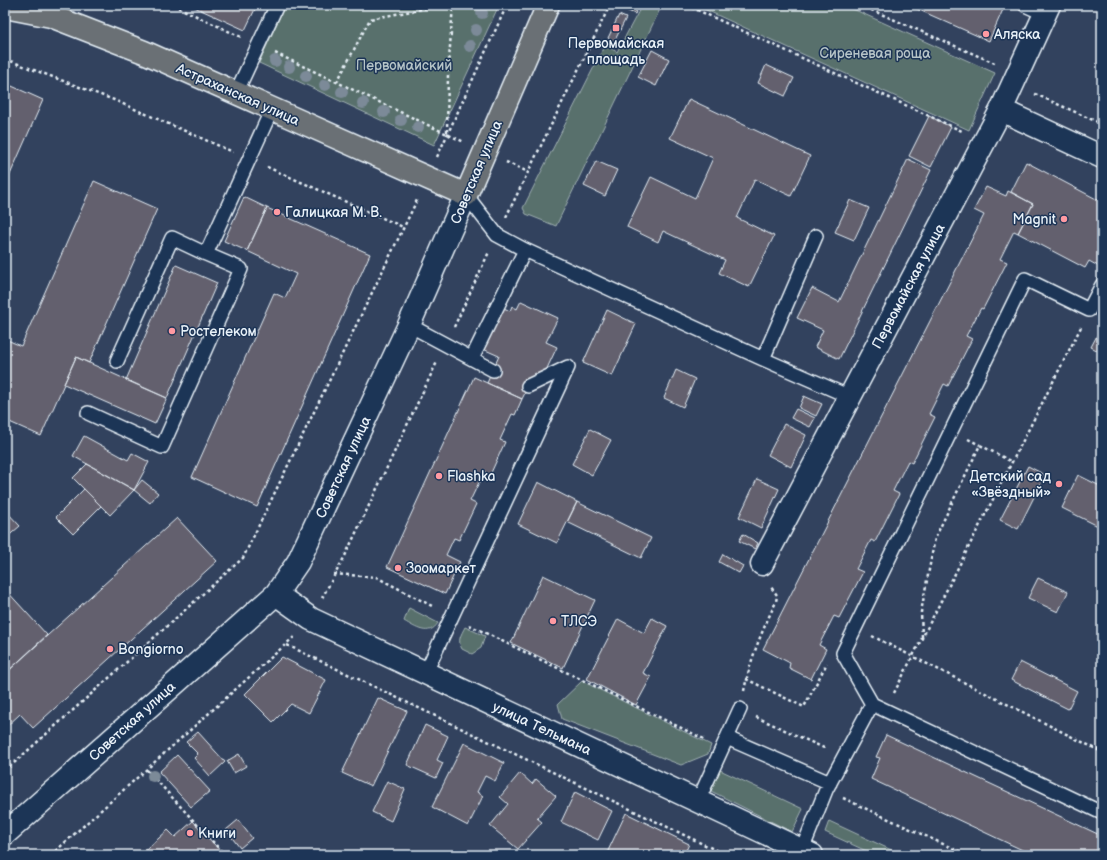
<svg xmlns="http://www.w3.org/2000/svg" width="1107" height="860" viewBox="0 0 1107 860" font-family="'Balsamiq Sans',sans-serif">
	<rect width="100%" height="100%" fill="#32425e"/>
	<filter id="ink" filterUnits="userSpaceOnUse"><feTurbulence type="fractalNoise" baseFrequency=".025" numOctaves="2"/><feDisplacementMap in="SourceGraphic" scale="8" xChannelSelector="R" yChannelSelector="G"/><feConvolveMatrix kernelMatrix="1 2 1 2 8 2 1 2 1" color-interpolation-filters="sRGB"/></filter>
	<g filter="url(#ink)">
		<path fill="#58706c" stroke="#a0b0b2" d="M285 5H499L434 145 259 63Z
			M642 5H662L556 226 526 214 523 208 605 45 617 52Z
			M695 5H844L995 73 969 130Z
			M409 608 438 623C429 637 416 628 404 621Z
			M465 627 485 636 481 648 472 654 462 649C457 640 461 635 465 627Z
			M582 681 711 745 708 754 681 765 562 719 558 704Z
			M720 770 803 809 792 832 711 791Z
			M829 821 902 855H875L825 832Z"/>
		<path fill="#63606e" stroke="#e8f1f8" d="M190 5H257L245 30Z
			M622 5H639L635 14 621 8Z
			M908 5H1005L989 41Z
			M619 15 626 18 614 42 608 38Z
			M652 50 669 59 656 86 638 77Z
			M766 65 794 78 785 96 758 83Z
			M5 83 43 100 5 186Z
			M689 99 810 156 791 196 755 179 737 218 774 236 749 287 719 273 725 260 663 231 658 242 627 227 651 177 695 198 713 158 670 138Z
			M929 116 951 127 931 167 909 156Z
			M908 159 931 170 839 359 815 347 823 330 797 318 812 288 839 302Z
			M596 161 617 170 605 196 584 186Z
			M1026 162 1102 202V236L1099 241 1102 242V258L1098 266 1089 261 1085 268 1018 233 1033 204 1011 192Z
			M94 181 157 209 89 363 76 357 41 436 5 420V339L21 346Z
			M986 187 1006 196 1008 191 1033 204 1018 233 1014 231 1000 259 1007 262 983 309 981 308 966 336 972 339 948 386 944 384 929 414 935 417 912 463 908 461 893 491 899 494 875 542 871 540 856 569 863 572 839 618 834 616 819 645 826 649 811 679 789 668 790 663 763 649 984 215 974 210Z
			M244 197 267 208 247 251 224 241Z
			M850 200 869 208 854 240 835 232Z
			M267 208 370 254 257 507 192 477 274 293 285 298 296 274 247 251Z
			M176 265 217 283 167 398 126 380Z
			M521 301 558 318 546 342 557 347 543 377 535 373 522 399 487 383 499 356 483 349 502 307 510 311 512 306 517 309Z
			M607 310 636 324 612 376 583 363Z
			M1102 326V353L1091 347Z
			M76 357 167 398 155 424 64 384Z
			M676 370 695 379 683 407 664 398Z
			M474 377 522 399 515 415 512 414 500 440 505 442 490 475 484 472 470 501 476 504 459 540 454 538 446 555 460 562 445 594 387 567Z
			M804 396 822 404 816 416 799 408Z
			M796 409 815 418 810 427 791 418Z
			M784 424 806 435 791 467 768 455Z
			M590 429 611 440 592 475 572 464Z
			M84 436 128 460 132 453 149 462 134 490 73 456Z
			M87 464 134 490 110 515 73 478Z
			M1028 466 1045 475 1018 529 1000 520Z
			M1078 475 1102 487V528L1062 508Z
			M757 479 779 489 761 528 739 517Z
			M142 480 158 493 150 503 134 490Z
			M538 482 577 502 557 543 518 524Z
			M84 489 101 506 73 534 56 517Z
			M577 502 651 538 641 558 567 522Z
			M5 510 20 526 5 539Z
			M177 518 217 561 33 728 20 714 5 728V674Z
			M743 534 758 543 755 549 739 541Z
			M723 554 743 566 739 573 719 562Z
			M543 575 595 600 563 668 511 643Z
			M1038 578 1068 592 1058 612 1028 598Z
			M5 589 47 635 5 674Z
			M652 618 667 626 643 673 651 677 636 705 587 679 618 619 644 633Z
			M282 657 326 680 309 713 291 704 273 722 245 694Z
			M1020 662 1077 691 1068 709 1011 680Z
			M378 698 407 711 371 786 342 773Z
			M425 725 448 736 437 760 443 763 436 778 407 765Z
			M198 732 225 762 210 776 194 758 198 754 186 742Z
			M886 735 1102 836V855H1033L871 779 880 758 876 757Z
			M464 743 504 763 495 781 485 776 477 792 483 796 468 826 432 807Z
			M239 754 246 766 234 773 227 761Z
			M177 755 210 791 191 807 159 772Z
			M520 773 532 784 536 779 556 796 537 818 542 822 518 849 490 826 508 804 500 797Z
			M387 781 405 789 391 821 372 812Z
			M575 792 612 811 598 840 561 822Z
			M626 813 689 844 684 855H606Z
			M238 820 252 838 240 848 226 830Z
			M193 821 224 855H140L168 830 175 837Z"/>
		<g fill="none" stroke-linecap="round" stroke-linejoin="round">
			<g stroke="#e8f1f8" stroke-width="16">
				<path id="lane" d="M1025 5 1045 14
					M236 93 277 5
					M466 195 497 235 525 250 763 359 816 236
					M409 325 493 370
					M472 358 525 250
					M763 359 850 397
					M117 361 172 238 206 254 272 109
					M88 413 162 447 241 269 206 254
					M425 674 568 367 528 386
					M872 704 1102 813
					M727 738 830 783
					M698 801 740 709
					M802 850 826 790 872 704 843 653 1025 279 1089 310 1102 285"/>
			</g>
			<g stroke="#e8f1f8" stroke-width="25">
				<path id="street" d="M1001 110 1102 157
					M762 564 1001 110 1049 5
					M276 594 311 619 812 855"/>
			</g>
			<g stroke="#e8f1f8" stroke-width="25">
				<path id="secondary" d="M5 834 276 594 298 562 409 325 466 195"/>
			</g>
			<g stroke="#e8f1f8" stroke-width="25">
				<path id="primary" d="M5 7 51 16 144 52 466 195 548 5"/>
			</g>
			<path stroke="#e8f1f8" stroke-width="2.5" stroke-dasharray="3 3" stroke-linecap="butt" d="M173 5 241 37
				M686 5 964 132
				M860 5 997 64
				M275 53 464 142
				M5 59 114 100 233 152
				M337 82 370 19 443 5
				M1035 94 1102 124
				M447 132 448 74 453 5
				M437 157 507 5
				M506 162 528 172
				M267 167 403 227
				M506 217 610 5
				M454 327 489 252
				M968 439 980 445
				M334 574 376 577 434 607
				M322 598 345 556 437 362
				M469 625 706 740
				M872 636 1102 752
				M922 637 921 612 935 538 980 445 1012 462
				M287 645 726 855
				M746 679 804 707 827 663
				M744 691C750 660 762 630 776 602L777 595 770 586
				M894 693 1081 327
				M756 717 826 749
				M147 770 225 855
				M5 771 243 558 418 198
				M843 798 967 855
				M51 855 295 636"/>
			<use href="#lane" stroke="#1d3557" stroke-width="13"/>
			<use href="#street" stroke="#1d3557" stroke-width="22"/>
			<use href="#secondary" stroke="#1d3557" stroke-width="22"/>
			<use href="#primary" stroke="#6a7074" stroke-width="22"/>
		</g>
		<g fill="#7b8a98">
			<circle cx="482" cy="13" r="6"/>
			<circle cx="476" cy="30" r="6"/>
			<circle cx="470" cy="46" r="6"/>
			<circle cx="275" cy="61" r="6"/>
			<circle cx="289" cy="67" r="6"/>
			<circle cx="306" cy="76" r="6"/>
			<circle cx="325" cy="85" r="6"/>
			<circle cx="342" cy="92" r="6"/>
			<circle cx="363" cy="103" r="6"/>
			<circle cx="384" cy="112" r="6"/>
			<circle cx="401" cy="120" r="6"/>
			<circle cx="418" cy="127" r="6"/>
			<circle cx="153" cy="776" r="6"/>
		</g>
	</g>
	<g fill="#ff9aa2" stroke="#1d3557" stroke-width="1.5">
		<rect x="612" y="24" width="8" height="8" rx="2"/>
		<circle cx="986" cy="34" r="4"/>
		<circle cx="277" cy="212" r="4"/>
		<circle cx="1064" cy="219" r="4"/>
		<circle cx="172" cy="331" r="4"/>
		<circle cx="439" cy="476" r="4"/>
		<circle cx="1059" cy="484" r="4"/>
		<circle cx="398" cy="568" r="4"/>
		<circle cx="553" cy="621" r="4"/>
		<circle cx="110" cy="649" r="4"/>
		<circle cx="190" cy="833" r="4"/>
	</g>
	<g text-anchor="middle" stroke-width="3" stroke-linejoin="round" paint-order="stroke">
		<g font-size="14" fill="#e8f1f8" stroke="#1d3557" text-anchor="start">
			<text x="994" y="39">Аляска</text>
			<text x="616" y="48" text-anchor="middle">Первомайская<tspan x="616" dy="16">площадь</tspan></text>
			<text x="285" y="217">Галицкая М. В.</text>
			<text x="1056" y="224" text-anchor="end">Magnit</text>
			<text x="180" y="336">Ростелеком</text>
			<text x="447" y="481">Flashka</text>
			<text x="1051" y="481" text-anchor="end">Детский сад<tspan x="1051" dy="16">«Звёздный»</tspan></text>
			<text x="406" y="573">Зоомаркет</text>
			<text x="561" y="626">ТЛСЭ</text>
			<text x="118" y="654">Bongiorno</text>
			<text x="198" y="838">Книги</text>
		</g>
		<g font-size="14" fill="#b6c4c7" stroke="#1d3557">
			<text x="875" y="58">Сиреневая роща</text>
			<text x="404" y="70">Первомайский</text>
		</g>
		<g font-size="14" fill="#e8f1f8" stroke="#1d3557">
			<text transform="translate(238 94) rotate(24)" y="5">Астраханская улица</text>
			<text transform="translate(476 172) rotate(-67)" y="5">Советская улица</text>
			<text transform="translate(908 286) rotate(-62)" y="5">Первомайская улица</text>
			<text transform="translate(343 467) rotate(-65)" y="5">Советская улица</text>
			<text transform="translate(132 721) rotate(-42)" y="5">Советская улица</text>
			<text transform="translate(542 728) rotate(25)" y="5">улица Тельмана</text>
		</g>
	</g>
	<rect width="1107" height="860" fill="none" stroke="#1d3557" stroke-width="20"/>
	<rect x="10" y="10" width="1087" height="840" fill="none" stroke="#e8f1f8" stroke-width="1.5" filter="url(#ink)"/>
</svg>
